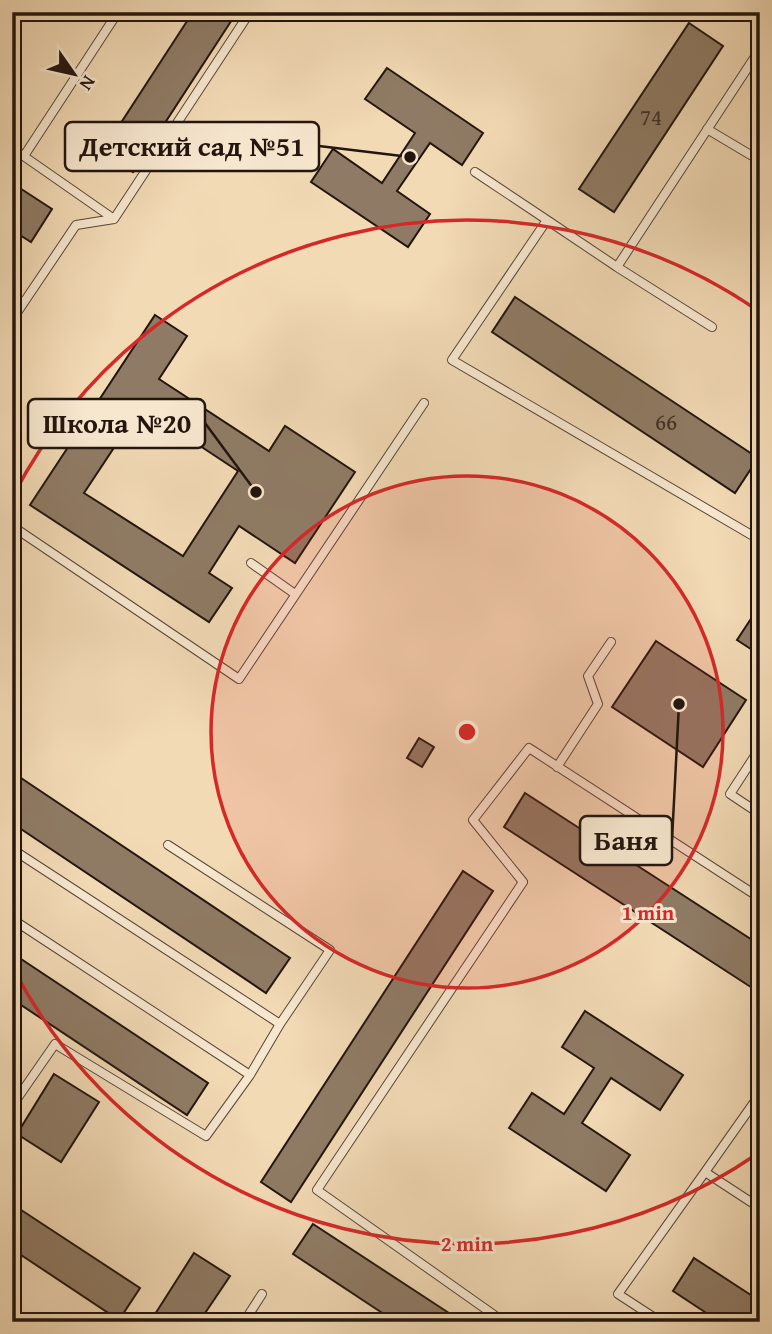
<svg xmlns="http://www.w3.org/2000/svg" width="772" height="1334" viewBox="0 0 772 1334" font-family="'Gentium Book Plus',serif">
	<rect width="100%" height="100%" fill="#f2dab5"/>
	<filter id="stains"><feTurbulence type="fractalNoise" baseFrequency=".00286" numOctaves="4"/><feColorMatrix values="0 0 0 0 .2 0 0 0 0 .09 0 0 0 0 .02 0 0 0 .5 -.17"/></filter>
	<radialGradient id="worn" r=".72"><stop offset=".6" stop-color="#630" stop-opacity="0"/><stop offset="1" stop-color="#630" stop-opacity=".3"/></radialGradient>
	<path fill="#8f7b65" stroke="#23150e" stroke-width="2" fill-rule="evenodd" d="M193 12H237L133 172 102 152Z
		M689 23 723 46 614 212 579 189Z
		M387 68 483 133 462 165 430 143 397 191 430 214 408 247 311 182 333 149 382 183 415 133 365 99Z
		M12 183 52 209 31 242 12 230Z
		M515 297 758 458 735 493 492 332Z
		M155 315 187 336 159 379 269 451 285 426 355 472 295 563 239 526 209 573 232 588 209 622 30 505ZM141 407 238 471 183 556 84 493Z
		M760 605V655L737 640Z
		M656 641 746 700 703 767 612 707Z
		M419 738 434 747 422 767 407 758Z
		M15 774 290 958 266 993 12 823V778Z
		M525 793 760 945V993L504 827Z
		M463 871 493 891 291 1202 261 1182Z
		M12 953 208 1083 187 1115 12 999Z
		M585 1011 683 1075 660 1110 611 1078 582 1123 630 1155 606 1191 509 1128 532 1093 564 1114 594 1068 562 1047Z
		M54 1074 99 1102 61 1162 17 1134Z
		M12 1204 140 1288 119 1320 12 1249Z
		M313 1224 455 1317 452 1322H396L293 1254Z
		M194 1253 230 1276 199 1322H150Z
		M694 1258 760 1301V1322H720L673 1291Z"/>
	<g fill="none" stroke-linecap="round" stroke-linejoin="round">
		<g stroke="#574638" stroke-width="10">
			<path id="service" d="M760 49 617 267 547 220 452 360 760 540
				M707 129 754 157 760 148
				M12 148 114 219
				M24 156 118 12
				M475 172 547 220
				M617 267 712 327
				M12 320 76 225 114 219 250 12
				M12 526 239 679 424 403
				M251 563 295 594
				M760 748 730 794 760 814
				M557 767 598 704 588 676 611 642
				M168 845 330 950 280 1024
				M12 849 280 1024 250 1075 206 1136 55 1044 12 1106
				M12 919 250 1075
				M705 1172 760 1094
				M244 1322 262 1294
				M504 1322 317 1190 523 882 473 820 529 748 760 898
				M661 1322 618 1294 705 1172 760 1208"/>
		</g>
		<use href="#service" stroke="#f7e7cf" stroke-width="8"/>
	</g>
	<circle cx="467" cy="732" r="256" fill="#d62828" fill-opacity=".12"/>
	<g fill="none" stroke="#d62828" stroke-width="3.5">
		<circle cx="467" cy="732" r="256"/>
		<path d="M757 1154A512 512 0 0 1 13 968M13 496A512 512 0 0 1 757 310"/>
	</g>
	<g text-anchor="middle" stroke-width="6" stroke-linejoin="round" paint-order="stroke">
		<g font-size="23" fill="#3e2e24">
			<text x="651" y="125">74</text>
			<text x="666" y="430">66</text>
		</g>
	</g>
	<circle cx="467" cy="732" r="10" fill="#d62828" stroke="#f7e7cf" stroke-width="3.5"/>
	<g font-size="21" text-anchor="middle" font-weight="bold" fill="#d62828" stroke="#f7e7cf" stroke-width="6" stroke-linejoin="round" paint-order="stroke">
		<text x="648" y="920">1 min</text>
		<text x="467" y="1251">2 min</text>
	</g>
	<path fill="none" stroke="#23150e" stroke-width="2.5" d="M410 157L319 146M256 492L205 423M679 704L672 840"/>
	<g fill="#23150e" stroke="#f7e7cf" stroke-width="2.5">
		<circle cx="410" cy="157" r="7"/>
		<circle cx="256" cy="492" r="7"/>
		<circle cx="679" cy="704" r="7"/>
	</g>
	<g fill="#f7e7cf" stroke="#23150e" stroke-width="2.5">
		<rect x="65" y="122" width="254" height="49" rx="7"/>
		<rect x="28" y="399" width="177" height="49" rx="7"/>
		<rect x="580" y="816" width="92" height="49" rx="7"/>
	</g>
	<g font-size="28" text-anchor="middle" font-weight="bold" fill="#23150e">
		<text x="192" y="156">Детский сад №51</text>
		<text x="117" y="433">Школа №20</text>
		<text x="626" y="850">Баня</text>
	</g>
	<rect width="772" height="1334" fill="none" stroke="#f2dab5" stroke-width="42"/>
	<rect x="14" y="14" width="744" height="1306" fill="none" stroke="#23150e" stroke-width="3.5"/>
	<rect x="21" y="21" width="730" height="1292" fill="none" stroke="#23150e" stroke-width="2"/>
	<g transform="translate(74 74) rotate(124)" stroke="#f7e7cf" stroke-width="5" paint-order="stroke">
	<path d="M0-5L12 26L0 18L-12 26Z" fill="#23150e"/>
	<text y="-10" font-size="19" font-weight="bold" text-anchor="middle" fill="#23150e">N</text>
	</g>
	<rect width="100%" height="100%" filter="url(#stains)"/>
	<rect width="100%" height="100%" fill="url(#worn)"/>
</svg>
